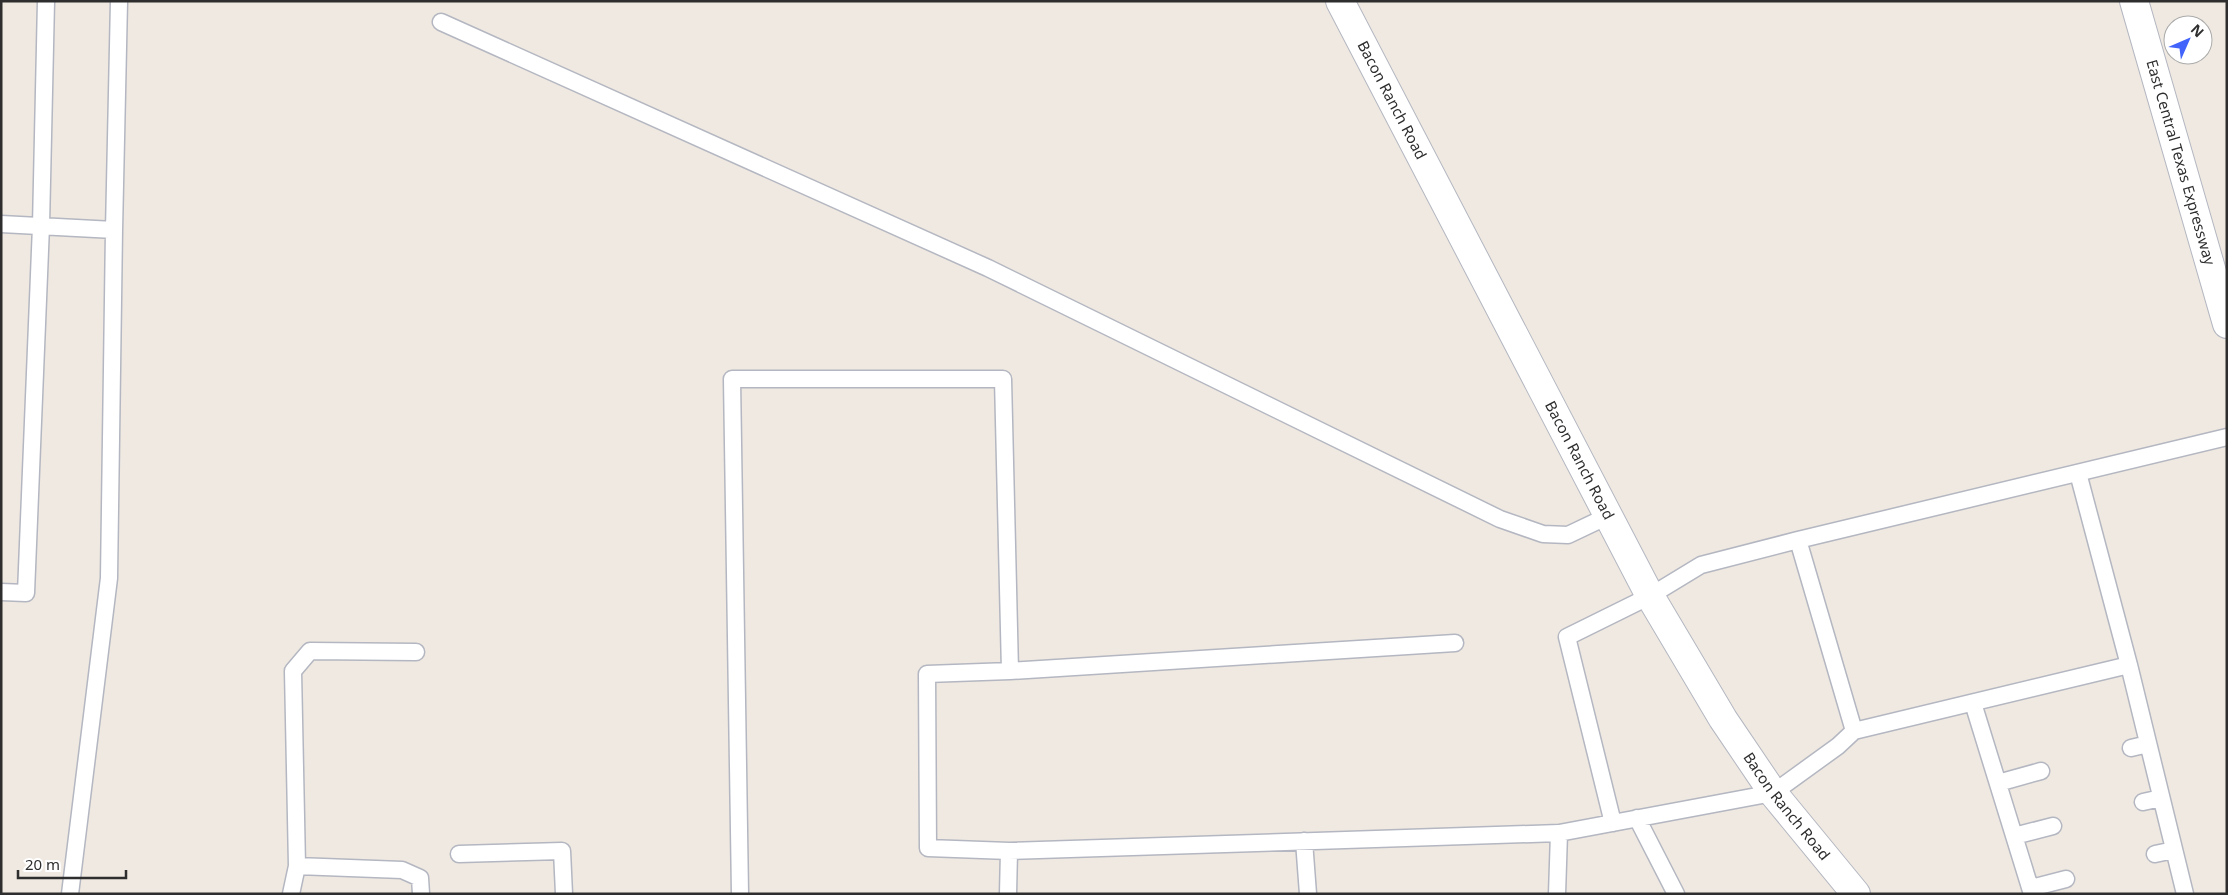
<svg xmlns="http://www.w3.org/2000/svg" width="2228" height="895" viewBox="0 0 2228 895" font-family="'Noto Sans',sans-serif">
	<rect width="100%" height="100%" fill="#efe9e1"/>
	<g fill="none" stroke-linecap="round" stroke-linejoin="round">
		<g stroke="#b4b7c1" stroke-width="19">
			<path id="service" d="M441 22 988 268 1500 519 1543 534 1568 535 1608 516
				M1 224 114 230 109 578 70 894
				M114 230 119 1
				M1798 540 2227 437
				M1 592 26 593 41 226 46 1
				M2129 665 2185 894
				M1010 671 1455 643
				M1973 703 2032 894
				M1854 731 2129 665 2078 473
				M2131 748 2148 744
				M1998 783 2041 771
				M2143 802 2161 798
				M1637 818 1676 894
				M2014 836 2053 826
				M1304 841 1308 894
				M459 854 562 851 564 894
				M2155 854 2174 850
				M297 866 293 671 310 651 416 652
				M2031 888 2066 879
				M291 894 297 866 402 870 420 878 421 894
				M740 894 732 379H1003L1010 671 927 674 928 848 1009 851 1559 833 1773 793 1838 746 1854 731 1798 540 1701 565 1650 596 1567 637 1613 823
				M1008 894 1009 851
				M1557 894 1559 833"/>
		</g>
		<g stroke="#b4b7c1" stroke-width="30">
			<g id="minor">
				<path id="s1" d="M1340 1 1650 596 1723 719 1773 793 1856 894"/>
			</g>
		</g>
		<g stroke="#b4b7c1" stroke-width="30">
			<g id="secondary">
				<path id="s2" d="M2134 1 2227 324"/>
			</g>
		</g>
		<use href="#service" stroke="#fff" stroke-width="16"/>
		<use href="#minor" stroke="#fff" stroke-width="28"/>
		<use href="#secondary" stroke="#fff" stroke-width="28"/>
	</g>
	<g text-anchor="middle" stroke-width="4" stroke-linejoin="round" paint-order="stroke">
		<g font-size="15" fill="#2e2e2e" stroke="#fff">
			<text dy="5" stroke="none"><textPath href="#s1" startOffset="112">Bacon Ranch Road</textPath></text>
			<text dy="5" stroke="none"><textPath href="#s2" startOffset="168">East Central Texas Expressway</textPath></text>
			<text dy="5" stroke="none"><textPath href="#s1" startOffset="518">Bacon Ranch Road</textPath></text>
			<text dy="5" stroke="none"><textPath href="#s1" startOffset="922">Bacon Ranch Road</textPath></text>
		</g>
	</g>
	<rect width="2228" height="895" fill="none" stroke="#2e2e2e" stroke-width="5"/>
	<g transform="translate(2188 40) rotate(45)"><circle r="24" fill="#ffffff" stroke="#ababab"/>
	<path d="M0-4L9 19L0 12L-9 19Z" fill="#4264fb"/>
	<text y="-8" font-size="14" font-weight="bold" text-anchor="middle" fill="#2e2e2e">N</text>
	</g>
	<path d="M18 870v8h108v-8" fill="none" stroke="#2e2e2e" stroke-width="2.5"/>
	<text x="25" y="870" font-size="15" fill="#2e2e2e" stroke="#ffffff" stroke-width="4" paint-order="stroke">20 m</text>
</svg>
